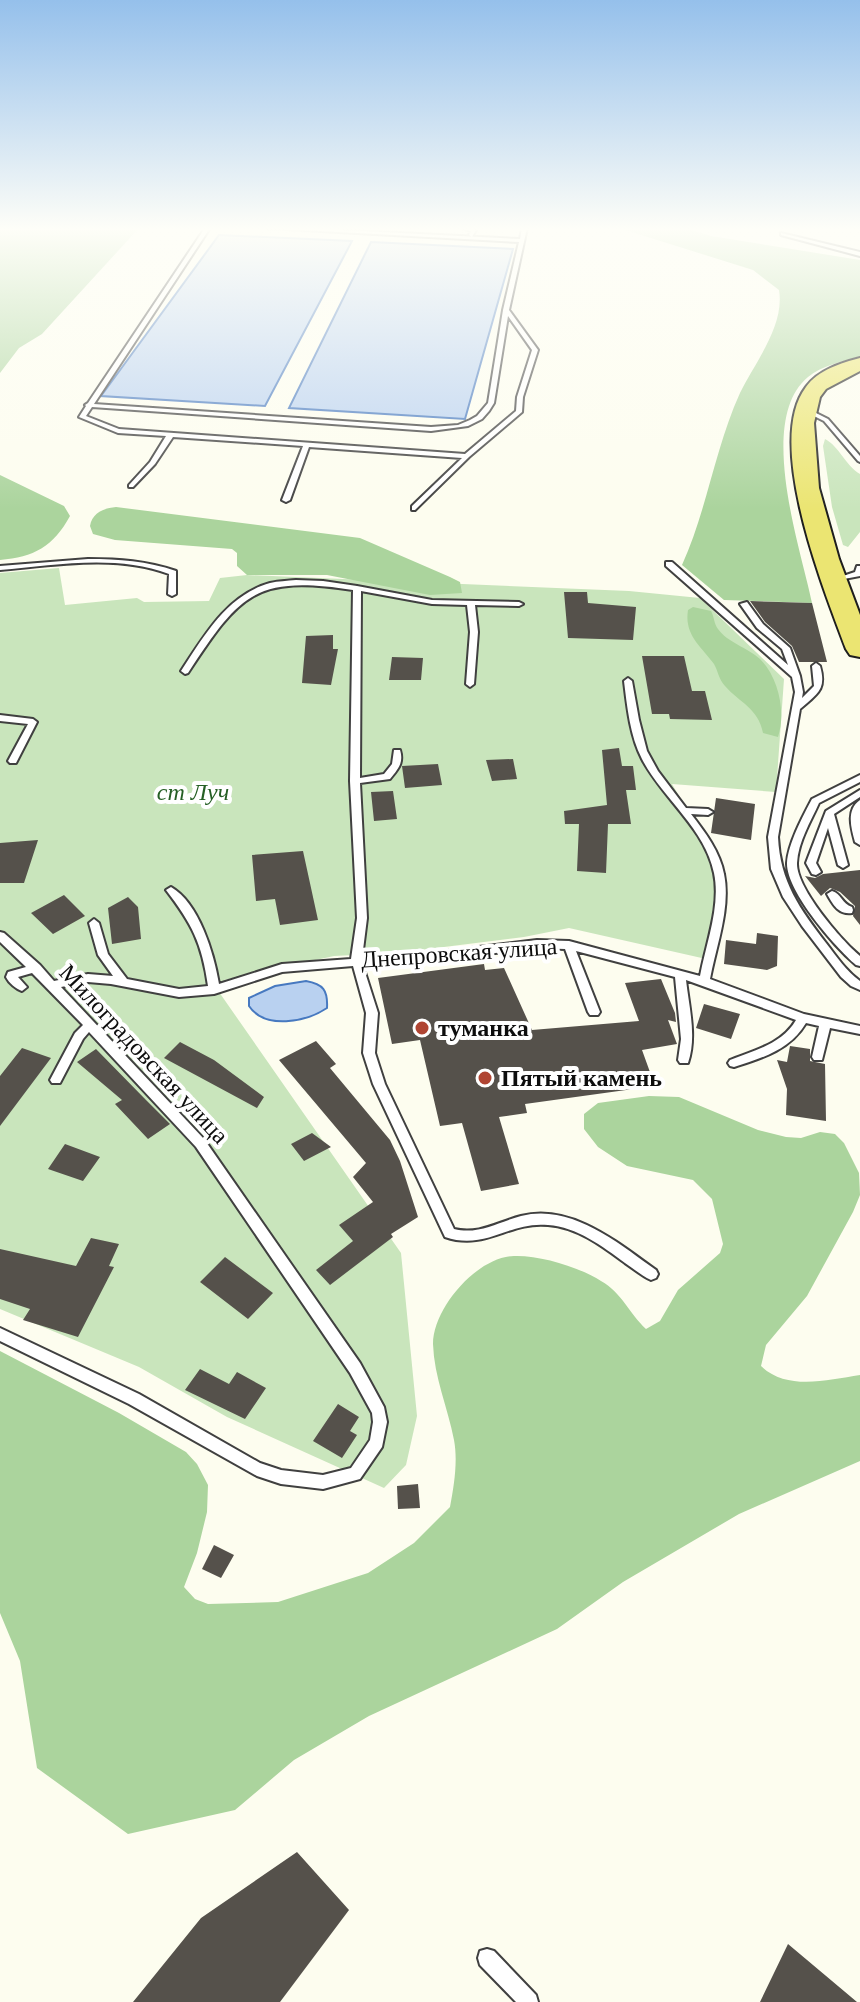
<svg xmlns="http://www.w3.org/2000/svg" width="860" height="2002" viewBox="0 0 860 2002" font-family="'Times New Roman',serif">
	<rect width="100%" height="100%" fill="#fdfdef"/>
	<path fill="#c9e5bc" d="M825 439C839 446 845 465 860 474V532L848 547 843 545 832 507 823 446Z
		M59 568 65 605 137 598 144 602 209 601 220 578 247 575 629 591 700 598 784 679 776 792 672 784 725 873 727 885 715 961 569 928 524 937 396 953 334 956 224 980 219 992 401 1253 417 1416 406 1465 384 1488 227 1417 139 1367 0 1309V573Z"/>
	<path fill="#abd49d" d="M0 228H139L42 334 19 348 0 373Z
		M619 228H685L711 236 860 260V356C843 362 822 365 808 377 756 420 801 549 812 603L724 600 682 565C707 510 715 448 740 393 755 362 785 326 779 290L753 270Z
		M0 475 64 506 70 516C53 547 34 557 0 560Z
		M116 507 360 538 450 577 460 582 462 593 430 595 327 575H247L237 566V553L232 549 115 540 93 534 90 526C92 513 104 508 116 507Z
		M693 607 711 611C714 616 714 624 718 629 727 642 748 648 760 659 779 678 786 713 778 737L763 733C758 708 740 703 725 686 719 680 718 671 714 664 701 646 684 635 688 610Z
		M649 1096 679 1097 758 1130 786 1137 801 1138 820 1132 835 1134 844 1143 859 1173 860 1195 853 1212 807 1296 766 1345 761 1366C787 1391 827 1380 860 1375V1461L739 1514 623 1582 557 1629 369 1716 294 1760 235 1810 128 1834 37 1768 20 1661 0 1613V1351L119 1413 186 1452 197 1464 208 1485 207 1512 197 1553 184 1587 195 1599 208 1604 278 1602 368 1573 414 1543 450 1507C454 1486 458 1461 454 1440 448 1408 434 1377 433 1344 433 1308 477 1257 514 1256 540 1255 579 1267 601 1281 622 1293 629 1313 646 1329L660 1321 678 1290 720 1253 723 1244 712 1199 693 1180 627 1166 598 1147 584 1129V1114L598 1103Z"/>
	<path fill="#b9d1f0" stroke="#4779c0" stroke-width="2" d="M219 235 352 241 265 406 101 396Z
		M371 242 513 249 465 419 289 408Z
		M306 981C323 984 328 990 327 1008 306 1022 265 1030 249 1006V998L275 986Z"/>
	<path fill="#55514b" d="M564 592H587L588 603 636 607 633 640 568 638Z
		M750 601 812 603 827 662H799L792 646 765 622Z
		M333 635V649H338L331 685 302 683 306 636Z
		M642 656H684L692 691H705L712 720 670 719 669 714H652Z
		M392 657 423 658 421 680H389Z
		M619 748 622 766H633L636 790H626L631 824H608L606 873 577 871 579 824H565L564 811 607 805 602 750Z
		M513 759 517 779 492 781 486 760Z
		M438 764 442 785 405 788 402 766Z
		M393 791 397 819 374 821 371 792Z
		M716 798 755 804 751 840 711 833Z
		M38 840 24 883H0V843Z
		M303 851 318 920 280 925 275 899 256 901 252 855Z
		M860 870V925L853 916 855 906 840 892 830 888 821 896 805 876 815 878 823 874Z
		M64 895 85 916 53 934 31 913Z
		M128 897 138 907 141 939 112 944 108 908Z
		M757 933 778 936 777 966 767 970 724 964 726 940 756 944Z
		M484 964 485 970 504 968 532 1030 639 1021 625 983 661 979 675 1013 676 1022 668 1020 677 1044 642 1050 655 1086 525 1104 527 1113 499 1117 519 1184 481 1191 462 1123 440 1126 420 1040 392 1044 378 978Z
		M704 1004 740 1014 731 1039 696 1028Z
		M316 1041 336 1064 330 1068 390 1140 400 1161 418 1217 391 1234 393 1237 330 1285 316 1270 353 1241 339 1225 373 1202 353 1177 366 1163 279 1060Z
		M180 1042 214 1060 264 1097 257 1108 164 1058Z
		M790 1046 810 1049V1061L825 1064 826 1121 786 1115 787 1089 777 1060 787 1062Z
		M22 1048 51 1058 0 1126V1076Z
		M96 1049 146 1100 170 1124 148 1139 115 1104 122 1100 77 1062Z
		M312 1133 331 1147 304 1161 291 1144Z
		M65 1144 100 1157 83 1181 48 1169Z
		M91 1238 119 1244 109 1266 114 1267 78 1337 23 1320 30 1309 0 1299V1249L76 1266Z
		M225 1257 273 1293 248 1319 200 1282Z
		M200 1369 229 1384 237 1372 266 1388 245 1419 185 1390Z
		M338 1404 359 1417 350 1431 357 1435 342 1458 313 1441Z
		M418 1484 420 1508 398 1509 397 1486Z
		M214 1545 234 1555 221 1578 202 1569Z
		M297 1852 349 1910 280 2002H133L201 1918Z
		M788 1944 857 2002H760Z"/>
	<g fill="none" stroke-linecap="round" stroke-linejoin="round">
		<g stroke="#404040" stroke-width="4">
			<path id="lane" d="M205 228H210L94 404 431 427 458 425 470 420 477 416 488 403 503 310 519 242 267 228H302L520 239 522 228H527L509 310 538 350 523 397 522 412 469 457 415 510H412V506L462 458 309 447 290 500 286 502 282 500 303 446 173 437 155 464 133 487H129V485L150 462 166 436 118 433 79 417 86 406 85 405 88 403ZM508 316 532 350 517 397 516 411 465 454 119 429 86 416 92 407 431 431 468 426 482 419 489 411 494 403Z
				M462 228 476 230 472 237 469 235 471 231Z
				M781 233 860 252V256L781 235Z
				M816 413 828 419 860 456V462L858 461 824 421 814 416 813 415Z
				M88 559C119 559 147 561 176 571V594L172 596 168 594 169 574C116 554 55 565 0 570V566Z
				M666 562H672L788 665 782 649 757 628 740 604 747 602 763 624 790 648 800 676 803 692 802 698 814 686 812 666 816 663 820 666C827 690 817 694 800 709L778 837C780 882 800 909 826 943 837 957 846 971 860 981V990L851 986 841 977 802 926 783 897 771 869 768 837 795 692 792 677 666 566Z
				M857 566H860V576L844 579 840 577 855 572Z
				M296 580 323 581 357 586 432 600 519 602 523 604 519 606 475 605 478 632 474 684 470 687 466 684 470 632 467 605 432 604 361 591 360 778 384 774 392 764 394 750H400C404 763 398 769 390 779L360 783 367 918 362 958 437 952 537 940 569 941 700 976C706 943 721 906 714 873 705 828 662 798 642 759 630 736 627 706 624 681L628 678 632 681 639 720 647 751 658 771 686 808 708 809 713 812 708 815 691 814C705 832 720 852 724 874 731 908 716 946 710 979L804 1014 860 1026V1034L830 1028 822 1060H814L812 1057 819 1026 806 1023C790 1050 762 1058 734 1067L730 1066 728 1063 730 1060C755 1050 782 1044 796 1020L686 980C689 1007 697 1037 688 1063H680L678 1060 681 1039 675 977 576 951 600 1012 598 1015H590L588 1012 565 949 537 948 437 960 363 966 378 1013 375 1053 385 1084 454 1229C479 1235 498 1222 521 1216 571 1203 618 1243 656 1270L658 1274 656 1278 651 1280C642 1276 634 1269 625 1263 602 1246 577 1227 548 1225 509 1221 486 1251 445 1237L373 1084 363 1053 366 1013 353 966 282 972 214 994 179 997 111 984 88 982 61 987 204 1139 360 1363 384 1407 387 1422 382 1447 360 1479 323 1489 281 1484 257 1476 129 1404 0 1341V1328L139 1394 260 1463 281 1470 323 1475 351 1468 370 1440 373 1422 372 1413 350 1373 196 1147 89 1032 83 1039 60 1083H52L50 1080 75 1033 83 1025 32 973 18 977 27 987 22 991C16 989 9 983 6 977L8 972 26 967 0 942V932L4 933 40 965 54 981 88 974 113 976 98 955 89 923 94 919 99 923 108 954 127 979 179 989 208 986C202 943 192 924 166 890L171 887C199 903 214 954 219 984L282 964 351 959 357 918 350 781 353 590C255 575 240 594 188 673L185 674 181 671C204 636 227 595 270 583 278 581 287 581 296 580Z
				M0 715 33 719 37 722 16 763H10L8 761 28 724 0 721Z
				M860 775V782L819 803C811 821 798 842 797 863 796 888 841 940 860 956V966L856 965C835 947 786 891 787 863 788 844 803 816 812 799Z
				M860 790V797L834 814 848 865 843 868 838 865 828 828 816 863 821 872 816 875 812 874 806 863 826 811Z
				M860 800V845L855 842C851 827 846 810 860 800Z
				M832 891C841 893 842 904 852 907L853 910 852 913C838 915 833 904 827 894Z
				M487 1949 494 1951 536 1995 538 2002H516L480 1965 478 1958 480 1951Z"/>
		</g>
		<g stroke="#1e1e1e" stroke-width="4">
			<path id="primary" d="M860 358V371L826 389 820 397 814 423 819 488 839 559 860 615V657L850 655 846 649C824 590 764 442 806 387 818 370 841 363 860 358Z"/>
		</g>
		<use href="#lane" fill="#fff" fill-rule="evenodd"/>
		<use href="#primary" fill="#ebe572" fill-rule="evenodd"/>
	</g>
	<linearGradient id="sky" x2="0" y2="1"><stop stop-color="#95c0eb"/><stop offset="0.45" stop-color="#fefef8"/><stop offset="1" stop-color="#fefef8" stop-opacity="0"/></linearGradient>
	<rect width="860" height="509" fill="url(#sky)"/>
	<g fill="#b04533" stroke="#fff" stroke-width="3">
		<circle cx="422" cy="1028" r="8"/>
		<circle cx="485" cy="1078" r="8"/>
	</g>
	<g text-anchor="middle" stroke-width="8" stroke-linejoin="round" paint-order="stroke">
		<g font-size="24" font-style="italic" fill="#255f24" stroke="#fff">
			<text x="193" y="800">ст Луч</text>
		</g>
		<g font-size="24" fill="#0d0d0d" stroke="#fff">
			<text transform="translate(459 953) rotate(-4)" y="8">Днепровская улица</text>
			<text transform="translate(144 1054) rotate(47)" y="8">Милоградовская улица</text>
		</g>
		<g font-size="24" font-weight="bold" fill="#0d0d0d" stroke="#fff" text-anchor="start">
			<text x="438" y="1036">туманка</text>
			<text x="501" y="1086">Пятый камень</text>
		</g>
	</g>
</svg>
